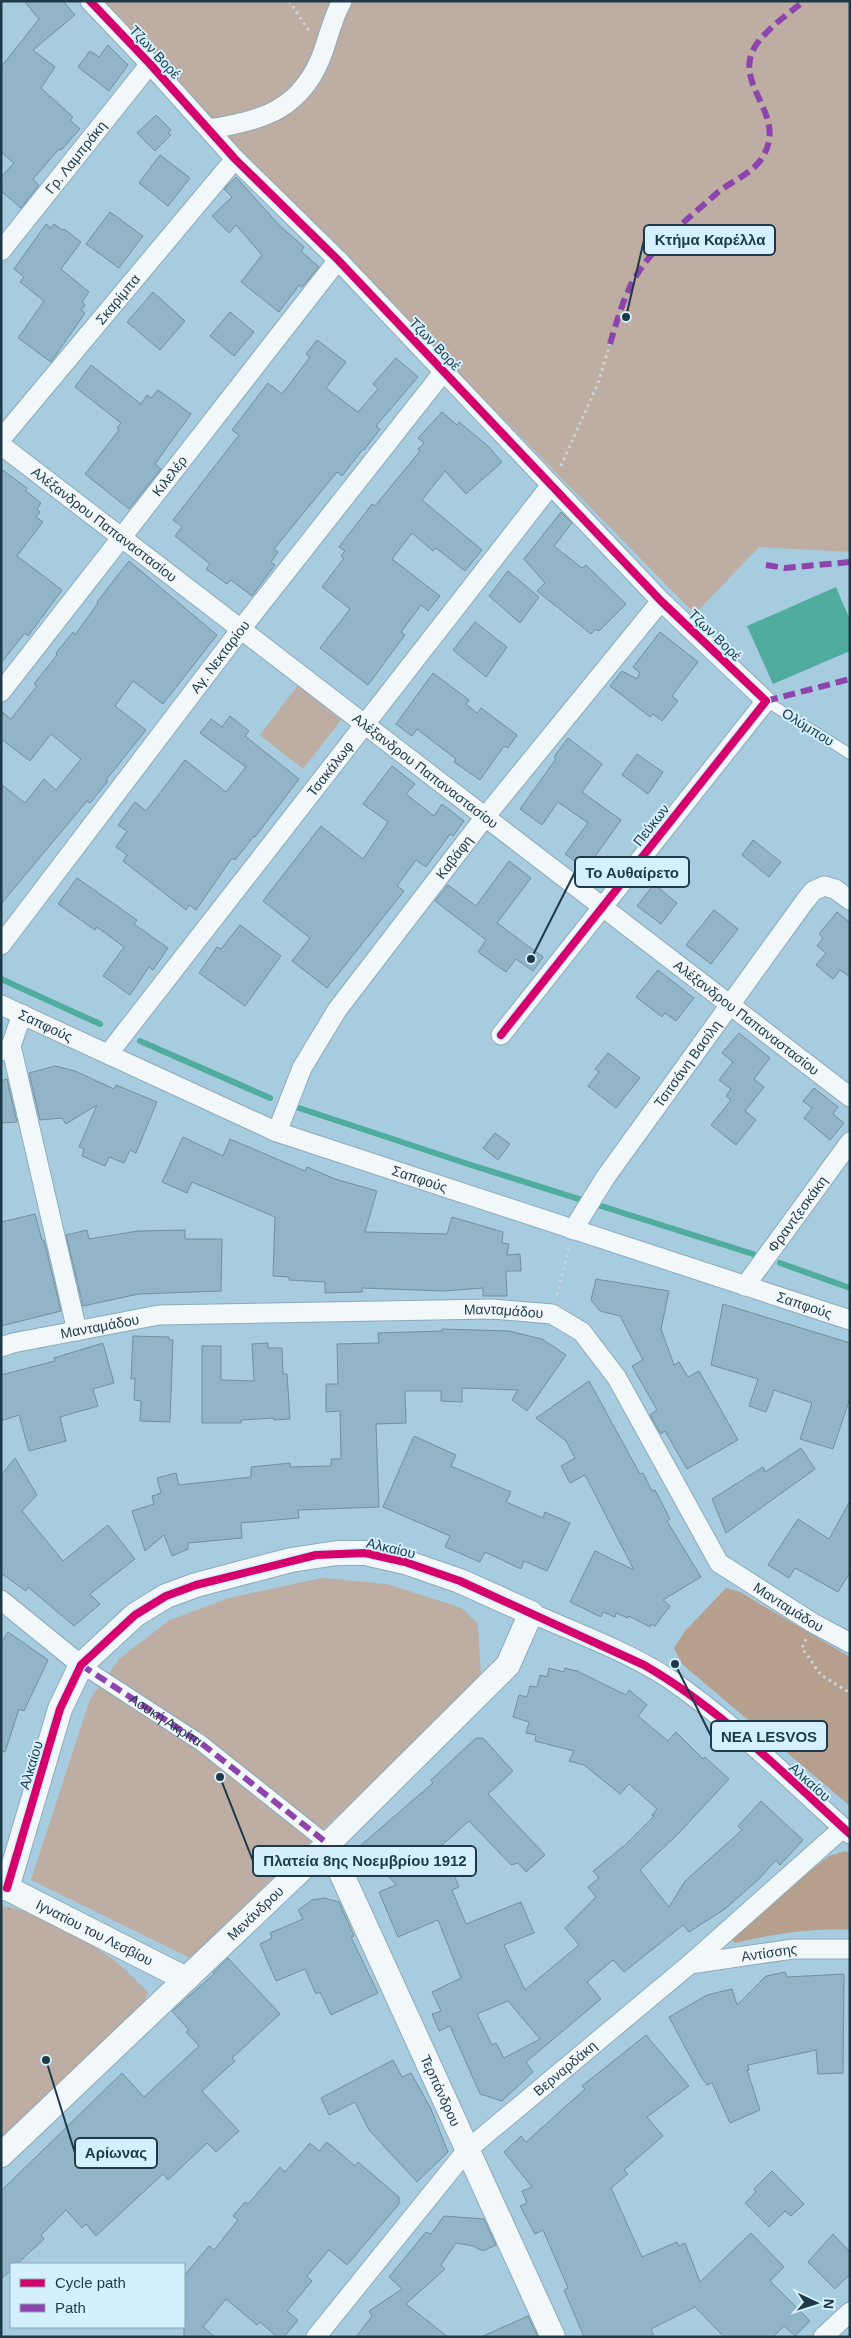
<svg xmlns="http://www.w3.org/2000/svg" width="851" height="2338" viewBox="0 0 851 2338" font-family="Helvetica,sans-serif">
	<rect width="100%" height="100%" fill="#a7cce0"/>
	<path fill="#bdada2" d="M100 1H850V552L759 547 695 614 212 122Z
		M298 685 341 720 303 769 260 735Z
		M322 1578 387 1584 462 1608 478 1624 481 1677 190 1958 31 1880 90 1699 120 1658 170 1620 229 1598Z
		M1 1906C34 1909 80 1937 107 1955 122 1965 135 1980 148 1992L141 2012 1 2145Z"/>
	<path fill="#b79f8e" d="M726 1588 740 1592 850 1657V1806L682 1664 674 1648 685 1631Z
		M845 1851 850 1853V1930C810 1928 774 1934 735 1943L729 1937 740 1926 829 1856Z"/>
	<path fill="#4fac9e" d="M836 587 850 620V651L773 684 747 626Z"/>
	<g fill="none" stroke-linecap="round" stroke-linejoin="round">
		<path stroke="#4fac9e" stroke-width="6" d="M1 979 100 1024
			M140 1041 270 1098
			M299 1108 468 1164 753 1254
			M780 1263 850 1288"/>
	</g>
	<path fill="#91b4c6" stroke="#72909f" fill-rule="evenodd" d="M24 1H63L75 15 33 50 55 67 41 88 73 117 70 120 80 129 61 150 59 149 33 179 39 185 21 208 1 191V177L14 163 1 152V67L39 19Z
		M108 45 128 65 109 91 78 67 90 51 99 57Z
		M156 115 171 130 168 133 171 135 155 151 137 133Z
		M160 155 190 178 168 206 139 183Z
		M236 177 279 225 304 247 301 251 319 267 302 287 299 285 279 312 241 282 262 255 236 225 229 233 212 216 232 197 224 189Z
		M110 212 143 236 119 268 86 244Z
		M46 224 51 228 54 224 62 230 64 229 81 242 61 269 89 292 82 302 85 305 81 310 85 313 51 362 18 338 44 301 20 282 24 277 14 269Z
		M153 292 185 321 160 350 127 322Z
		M230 312 254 332 234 356 210 336Z
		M317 340 346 362 326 388 358 412 378 389 373 384 396 358 418 377 376 426 380 429 364 450 363 449 342 476 337 472 274 549 278 552 271 562 275 565 252 596 231 580 227 584 206 569 210 564 175 536 182 527 173 520 239 435 232 430 268 383 282 394 310 357 306 354Z
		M91 365 141 404 147 395 151 398 158 390 191 414 155 464 161 469 129 509 85 474 119 430 117 428 121 423 75 387Z
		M442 412 457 425 459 422 488 446 502 462 466 494 445 471 422 500 482 550 465 571 436 548 433 551 412 533 392 559 440 596 428 611 421 605 401 632 405 635 368 685 320 648 350 609 322 587 344 558 341 556 345 551 339 547 372 504 375 506 420 451 418 449 424 443 418 438Z
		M1 469 27 488 26 491 41 503 37 509 40 512 36 517 43 522 17 556 62 590 28 636 25 633 1 663Z
		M561 512 572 523 554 546 582 568 586 565 626 604 599 631 596 629 591 634 537 591 545 583 524 559Z
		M129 561 217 635 163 704 133 681 115 706 146 730 106 780 108 781 90 803 87 801 1 904V784L25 803 44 779 56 790 81 759 51 734 30 761 1 739V711L11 719 37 686 34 684 57 655 56 653 73 632 75 635 98 603 97 602Z
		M508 571 539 597 520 623 489 596Z
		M475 622 507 647 486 677 453 650Z
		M660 632 698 662 672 696 678 701 662 721 653 714 650 717 610 686 622 671 637 679 640 673 633 667Z
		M433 673 469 700 466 704 477 713 481 708 517 735 508 748 504 746 480 780 454 762 456 759 417 729 412 736 396 724Z
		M230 716 249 731 245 736 299 779 255 837 254 836 235 860 232 858 196 910 189 905 186 910 123 861 127 855 116 847 127 831 118 825 135 802 146 811 185 760 226 792 246 767 200 733 211 719 222 727Z
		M568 738 602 764 582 792 621 820 586 869 565 854 588 823 558 802 542 825 520 809 556 759 554 757Z
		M637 754 663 772 648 794 622 775Z
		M392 766 415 784 406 794 434 816 442 804 464 821 453 836 450 834 426 867 416 860 397 886 404 891 327 988 292 961 310 938 263 901 321 826 363 859 388 822 363 804Z
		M753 840 781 862 769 877 742 855Z
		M509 861 531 878 497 923 543 957 533 971 516 959 506 972 478 952 486 940 435 901 448 885 476 906Z
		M77 878 137 920 134 924 168 948 153 970 149 967 130 995 103 976 124 947 97 927 95 930 58 904Z
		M654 884 677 903 661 924 637 906Z
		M714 910 738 929 711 964 686 945Z
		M837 912 850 923V977L840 970 833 979 816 965 826 953 817 946 823 938 819 934Z
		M240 925 281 956 245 1006 199 973 217 947 221 949Z
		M658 970 694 998 676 1021 665 1013 662 1017 636 997Z
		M739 1033 770 1058 754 1079 764 1087 745 1111 756 1120 736 1145 711 1125 731 1100 726 1096 731 1089 719 1080 733 1062 722 1053Z
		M608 1053 640 1078 616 1108 588 1086 599 1072 595 1069Z
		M55 1066 75 1071 114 1089 116 1085 157 1102 136 1153 130 1150 124 1163 109 1157 105 1166 82 1156 84 1149 79 1147 97 1105 66 1124 62 1118 40 1120 29 1073Z
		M7 1079 17 1122 1 1123V1081Z
		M814 1088 838 1107 833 1114 844 1123 830 1140 804 1118 812 1108 803 1101Z
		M495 1133 510 1144 498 1160 483 1148Z
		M183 1137 223 1156 230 1139 305 1171 307 1167 335 1179 377 1191 365 1232 447 1234 452 1217 503 1232 502 1243 509 1244 507 1255 520 1254 521 1271H506L507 1296H483V1288L444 1291 362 1288V1292L325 1293V1282L289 1280V1277L273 1276 275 1217 192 1182 187 1193 162 1182Z
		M35 1214 42 1240H44L61 1311 1 1326V1222Z
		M87 1230 89 1239 138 1231 185 1230V1239H222L221 1291 139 1294 83 1306 66 1235Z
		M596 1279 669 1291 661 1329 674 1365 679 1362 688 1377 699 1371 738 1440 687 1469 665 1431 661 1434 650 1415 657 1410 632 1366 643 1360 620 1316 600 1311 591 1300Z
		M723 1304 850 1343V1398L833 1449 800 1439 812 1403 774 1390 766 1412 749 1406 758 1379 711 1365Z
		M442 1329 509 1331 542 1339 566 1355 527 1411 512 1400 518 1390 462 1388V1402L441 1401V1391H405L406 1423 376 1424 379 1507 298 1510 299 1518 241 1523 242 1538 188 1543V1549L172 1556 164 1535 145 1551 132 1511 154 1504 152 1496 161 1493 157 1478 176 1473 179 1485 251 1477V1467L290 1463V1467L331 1466V1459H341L340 1411 326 1412V1384H338L337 1344 379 1343 378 1333 442 1331Z
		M133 1336 169 1337V1340H173L170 1422 140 1421 141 1401 134 1400 135 1378 131 1379Z
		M103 1343 114 1383 93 1389 98 1406 60 1417 66 1441 29 1451 19 1415 1 1421V1375L55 1361 54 1358Z
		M268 1343V1348H282L283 1374H287L290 1419 274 1420V1418L241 1420V1423H202V1346H221V1380L254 1381 252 1344Z
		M589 1381 640 1474 643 1473 652 1491 655 1490 670 1519 667 1521 701 1577 663 1600 670 1606 655 1626 651 1624 650 1627 629 1616 628 1618 616 1613 615 1617 603 1612 601 1617 570 1602 595 1551 634 1570 585 1475 570 1483 561 1466 575 1458 566 1441 536 1418Z
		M414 1436 456 1455 451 1466 511 1492 506 1502 543 1518 545 1512 570 1523 547 1571 524 1561 521 1569 485 1552 480 1562 445 1547 450 1536 383 1507Z
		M801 1448 815 1469 726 1533 712 1499 763 1467 765 1472Z
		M15 1458 37 1495 22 1511 63 1561 108 1525 135 1559 90 1594 100 1604 74 1626 28 1587 26 1591 1 1573V1475Z
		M850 1501V1572L838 1592 795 1568 789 1578 768 1565 798 1519 829 1539Z
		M8 1632 48 1660 24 1711 19 1709 5 1752 1 1751V1643Z
		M549 1668 564 1672 565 1668 577 1671 626 1695 629 1690 647 1705 638 1716 668 1741 676 1732 703 1759 705 1757 729 1779 678 1834 640 1870 669 1907 685 1881 742 1830 738 1826 761 1801 803 1840 780 1865 776 1860 759 1879 725 1909 689 1932 683 1925 624 1972 613 1960 587 1982 601 1999 526 2062 533 2072 502 2101 480 2094 450 2026 439 2031 432 2014 441 2011 432 1992 461 1978 438 1920 398 1937 379 1892 396 1885 361 1845 433 1783 431 1780 476 1738H483L513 1771 488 1794 545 1855 526 1872 518 1863 511 1865 469 1821 442 1845 459 1887 452 1890 466 1924 521 1902 534 1933 504 1945 525 1990 579 1945 565 1928 596 1897 588 1887 599 1878 593 1871 625 1845 654 1816 652 1815 657 1809 629 1784 620 1794 584 1765 569 1761 574 1751 535 1741 536 1735 526 1733 529 1722 513 1717 519 1695 527 1697 530 1686 537 1687 540 1675 547 1677ZM508 2001 540 2039 504 2058 496 2043 492 2045 477 2014Z
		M324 1898 339 1902 354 1936 351 1937 378 1993 331 2015 320 1992 316 1994 305 1969 276 1981 260 1944 272 1938 270 1933 303 1919 298 1910 312 1900Z
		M228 1958 280 2014 232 2058 235 2061 202 2091 239 2131 216 2152 207 2143 168 2180 163 2174 96 2236 86 2224 82 2228 66 2210 41 2235 44 2239 17 2264H11V2270L1 2279V2191L122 2073 144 2097 199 2046 186 2032 189 2030 172 2011 214 1974 213 1973Z
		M785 1972 787 1977 844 1974 843 2073 818 2074 816 2050 748 2065 749 2070H747L760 2110 730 2123 712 2083 707 2085 701 2077 669 2017 707 1995 732 1989 737 2005 766 1976Z
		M646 2035 689 2086 647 2117 663 2136 624 2170 628 2174 611 2188 642 2257 677 2242 679 2246 685 2243 700 2282 751 2233 784 2267 770 2281 810 2321 795 2336 784 2326 773 2337H724L695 2307 651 2329 654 2337H584L564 2290 568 2288 543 2230 535 2234 520 2206 527 2203 522 2191 532 2187 504 2152 521 2136 526 2142 585 2089 582 2086Z
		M393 2060 402 2077 411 2073 431 2109 448 2152 417 2182 369 2130 355 2102 329 2115 321 2098Z
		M327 2142 355 2166 358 2162 399 2197V2204L347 2265 329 2250 307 2276 312 2281 287 2311 298 2320 284 2337H277L260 2322 257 2325 226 2299 203 2327 215 2337H184V2276L209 2246 214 2250 238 2220 233 2216 245 2202 248 2204 280 2167 285 2172 310 2143 319 2151Z
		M772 2171 804 2204 791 2216 785 2211 769 2227 745 2203 756 2192 754 2189Z
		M444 2216 484 2219 496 2245 483 2251 473 2246 456 2243 441 2265 445 2269 406 2304 448 2337H356L372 2316 369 2311 402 2289 389 2277 426 2232 431 2234Z
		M833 2234 850 2252V2274L835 2289 808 2262Z
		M528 2316 538 2337H481Z"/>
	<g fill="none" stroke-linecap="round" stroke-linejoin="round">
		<g stroke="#8caaba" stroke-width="12">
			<path id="service" d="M766 701 850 754"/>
		</g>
		<g stroke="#8caaba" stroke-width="17">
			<g id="pedestrian">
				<path id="s1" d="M81 1665 201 1743 328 1844"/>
			</g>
		</g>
		<g stroke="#8caaba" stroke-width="21">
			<g id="minor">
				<path d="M90 1 150 64 235 159 338 260 661 601 766 701 501 1035"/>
				<path d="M209 129C264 121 303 108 323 52 329 35 333 17 342 1"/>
				<path id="s2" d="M1 251 150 64"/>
				<path id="s3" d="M1 439 235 159"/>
				<path id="s4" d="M1 445 850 1097"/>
				<path id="s5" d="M1 692 338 260"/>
				<path id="s6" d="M1 945 241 629 444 371"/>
				<path id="s7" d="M1 1005 277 1132 850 1320"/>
				<path d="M11 1046 77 1331"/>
				<path d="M1 1051 11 1046 22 1014"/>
				<path id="s8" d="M109 1053 551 485"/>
				<path id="s9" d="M277 1132 302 1068 337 1010 485 817 661 601"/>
				<path id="s10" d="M573 1230 605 1178 805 901 813 891 824 886 835 889 850 900"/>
				<path id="s11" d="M745 1286 850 1142"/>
				<path id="s12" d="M1 1347 13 1343 159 1315 492 1309 552 1314 582 1332 617 1378 719 1563 813 1623 850 1643"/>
				<path d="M1 1600 81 1665"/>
				<path d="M531 1613C577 1633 626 1651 668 1678 734 1723 791 1781 850 1834"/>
				<path id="s13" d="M690 1964 793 1949H850"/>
				<path id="s14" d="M316 2337 467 2150 690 1964 843 1828"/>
				<path d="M823 2337 850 2312"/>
			</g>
		</g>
		<g stroke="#8caaba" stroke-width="26">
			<g id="tertiary">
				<path id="s15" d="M328 1844 553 2337"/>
				<path id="s16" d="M1 1888H7L186 1979"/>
				<path id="s17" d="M1 2155 328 1844 508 1665 531 1613 460 1581 405 1562 365 1553H337L291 1560 196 1585 166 1596 135 1615 81 1665 60 1709 7 1888"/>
			</g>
		</g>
		<path stroke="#c8d4db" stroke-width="3" stroke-dasharray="2.5 4" stroke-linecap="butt" d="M289 1 310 32
			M561 466 598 383 610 344
			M557 1295 569 1248
			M806 1639 802 1648 821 1675 850 1693"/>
		<use href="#service" stroke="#f2f7fa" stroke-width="10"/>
		<use href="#pedestrian" stroke="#f2f7fa" stroke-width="15"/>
		<use href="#minor" stroke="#f2f7fa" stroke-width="19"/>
		<use href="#tertiary" stroke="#f2f7fa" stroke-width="24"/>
		<path stroke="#8e44ad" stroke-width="6" stroke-dasharray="12 6" stroke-linecap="butt" d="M610 344C616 324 622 302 632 283 651 247 687 220 717 193 731 181 752 174 762 158 790 114 730 85 756 45 768 28 788 14 804 1
			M766 565 785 568 850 562
			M766 701 850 679
			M81 1665 201 1743 328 1844"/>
		<g stroke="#d4effd" stroke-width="11">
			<path id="cycleway" d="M90 1 150 64 235 159 338 260 661 601 766 701 501 1035
				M7 1888 60 1709 81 1665 135 1615 166 1596 196 1585 316 1555 365 1553 405 1562 460 1581 644 1665C721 1709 785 1775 850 1834"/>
		</g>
		<use href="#cycleway" stroke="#d6006c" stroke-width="8"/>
	</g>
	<g text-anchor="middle" stroke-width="4" stroke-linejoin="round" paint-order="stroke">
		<g font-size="14" fill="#1e3a49" stroke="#d4effd">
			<text transform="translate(155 52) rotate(47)" y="5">Τζων Βορέ</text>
			<text dy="5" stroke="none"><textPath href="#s2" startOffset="120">Γρ. Λαμπράκη</textPath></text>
			<text dy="5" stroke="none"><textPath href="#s3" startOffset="182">Σκαρίμπα</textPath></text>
			<text transform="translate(435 344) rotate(46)" y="5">Τζων Βορέ</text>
			<text dy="5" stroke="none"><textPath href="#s5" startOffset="274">Κιλελέρ</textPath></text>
			<text dy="5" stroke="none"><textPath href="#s4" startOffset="130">Αλέξανδρου Παπαναστασίου</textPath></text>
			<text transform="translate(715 635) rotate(44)" y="5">Τζων Βορέ</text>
			<text dy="5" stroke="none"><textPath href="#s6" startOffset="362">Αγ. Νεκταρίου</textPath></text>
			<text transform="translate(808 727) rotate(32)" y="5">Ολύμπου</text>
			<text dy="5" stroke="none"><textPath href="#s8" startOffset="360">Τσακάλωφ</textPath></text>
			<text dy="5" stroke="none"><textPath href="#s4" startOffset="535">Αλέξανδρου Παπαναστασίου</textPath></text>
			<text transform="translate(651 825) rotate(-52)" y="5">Πεύκων</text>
			<text dy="5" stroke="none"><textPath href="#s9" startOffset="329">Καβάφη</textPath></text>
			<text dy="5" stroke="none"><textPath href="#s4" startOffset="940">Αλέξανδρου Παπαναστασίου</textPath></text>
			<text dy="5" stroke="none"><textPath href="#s7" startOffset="49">Σαπφούς</textPath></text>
			<text dy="5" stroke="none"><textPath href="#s10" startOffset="202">Τσιτσάνη Βασίλη</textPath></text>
			<text dy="5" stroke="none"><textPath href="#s7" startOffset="454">Σαπφούς</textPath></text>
			<text dy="5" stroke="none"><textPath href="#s11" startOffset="89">Φραντζεσκάκη</textPath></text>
			<text dy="5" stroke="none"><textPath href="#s7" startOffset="859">Σαπφούς</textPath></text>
			<text dy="5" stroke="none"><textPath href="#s12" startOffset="506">Μανταμάδου</textPath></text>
			<text dy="5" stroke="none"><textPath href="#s12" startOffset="101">Μανταμάδου</textPath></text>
			<text transform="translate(391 1548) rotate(13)" y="5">Αλκαίου</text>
			<text dy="5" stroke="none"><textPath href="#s12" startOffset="941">Μανταμάδου</textPath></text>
			<text dy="5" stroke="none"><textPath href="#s1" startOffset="101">Λουκή Ακρίτα</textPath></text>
			<text transform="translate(31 1765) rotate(-73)" y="5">Αλκαίου</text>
			<text transform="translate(810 1782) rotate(42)" y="5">Αλκαίου</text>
			<text dy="5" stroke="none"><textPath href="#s17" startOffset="351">Μενάνδρου</textPath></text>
			<text dy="5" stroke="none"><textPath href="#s16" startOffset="104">Ιγνατίου του Λεσβίου</textPath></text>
			<text dy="5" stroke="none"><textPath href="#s13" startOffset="80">Αντίσσης</textPath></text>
			<text dy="5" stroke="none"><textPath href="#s14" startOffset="368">Βερναρδάκη</textPath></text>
			<text dy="5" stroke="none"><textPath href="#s15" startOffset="271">Τερπάνδρου</textPath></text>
		</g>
	</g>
	<path fill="none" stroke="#1e3a49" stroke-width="2" d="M626 317L644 240M531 959L575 872M675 1664L711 1736M220 1777L253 1861M46 2060L75 2153"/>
	<g fill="#1e3a49" stroke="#d4effd" stroke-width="2">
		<circle cx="626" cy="317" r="5"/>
		<circle cx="531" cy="959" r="5"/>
		<circle cx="675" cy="1664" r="5"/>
		<circle cx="220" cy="1777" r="5"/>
		<circle cx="46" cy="2060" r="5"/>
	</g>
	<g fill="#d4effd" stroke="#1e3a49" stroke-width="2">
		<rect x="644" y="225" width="131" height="30" rx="5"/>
		<rect x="575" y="857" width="114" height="30" rx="5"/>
		<rect x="711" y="1721" width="116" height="30" rx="5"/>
		<rect x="253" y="1846" width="223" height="30" rx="5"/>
		<rect x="75" y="2138" width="82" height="30" rx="5"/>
	</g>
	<g font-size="15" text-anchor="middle" font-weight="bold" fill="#1e3a49">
		<text x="710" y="245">Κτήμα Καρέλλα</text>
		<text x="632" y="878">Το Αυθαίρετο</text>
		<text x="769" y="1742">NEA LESVOS</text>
		<text x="365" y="1866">Πλατεία 8ης Νοεμβρίου 1912</text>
		<text x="116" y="2158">Αρίωνας</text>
	</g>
	<rect width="851" height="2338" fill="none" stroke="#1e3a49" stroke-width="5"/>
	<rect x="10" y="2263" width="175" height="65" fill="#d4effd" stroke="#8ba7b5"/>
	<rect x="20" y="2279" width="25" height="8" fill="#d6006c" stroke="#8ba7b5"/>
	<text x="55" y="2288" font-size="15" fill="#1e3a49">Cycle path</text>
	<rect x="20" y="2304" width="25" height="8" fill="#8e44ad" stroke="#8ba7b5"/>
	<text x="55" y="2313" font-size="15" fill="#1e3a49">Path</text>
	<g transform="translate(816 2303) rotate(94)" stroke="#d4effd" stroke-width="4" paint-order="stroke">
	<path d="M0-4L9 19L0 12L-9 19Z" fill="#1e3a49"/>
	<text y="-8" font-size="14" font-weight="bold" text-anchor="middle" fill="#1e3a49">N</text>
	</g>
</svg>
